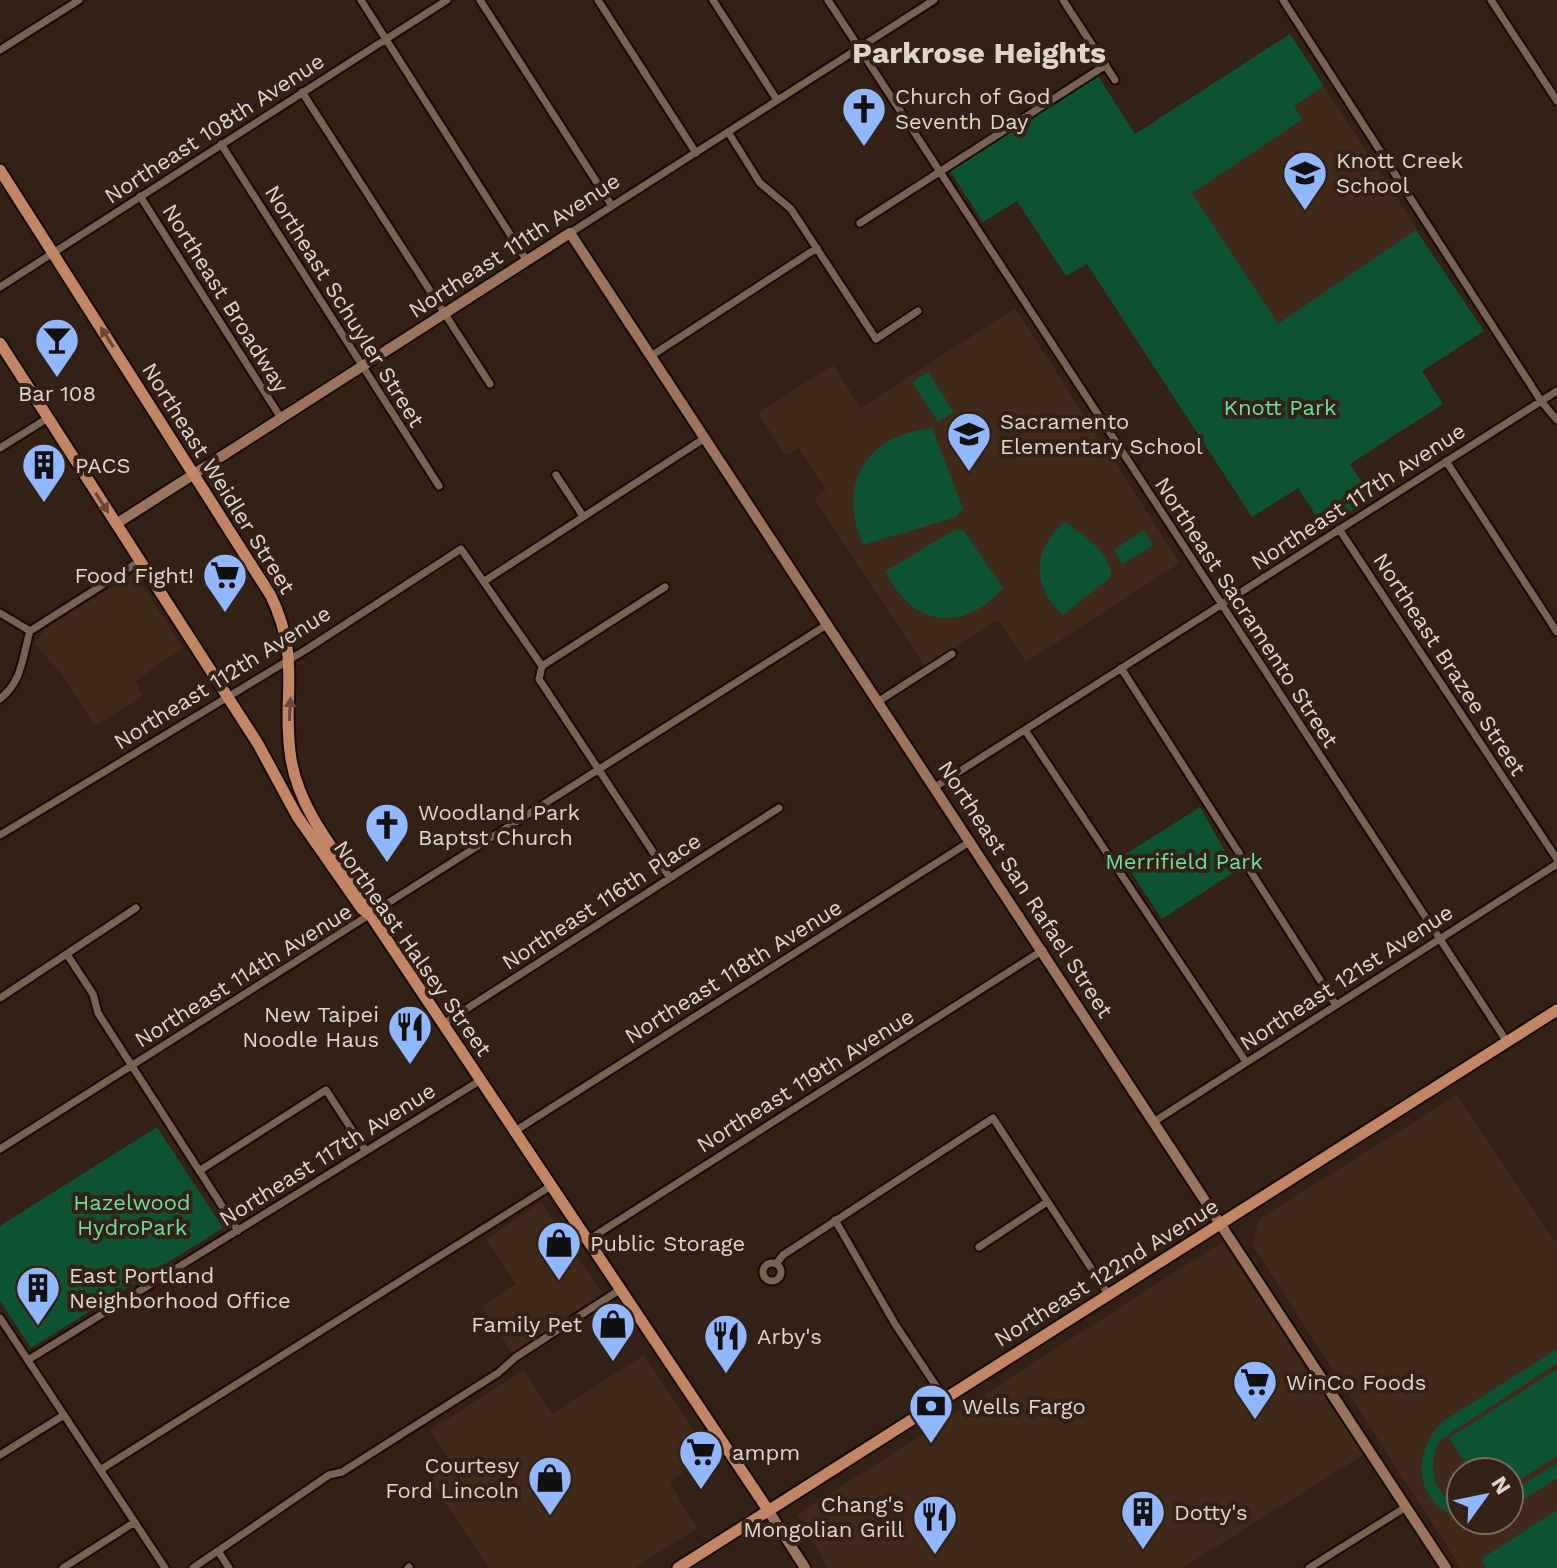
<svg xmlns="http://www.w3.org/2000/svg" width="1557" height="1568" viewBox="0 0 1557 1568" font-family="'Work Sans',sans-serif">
	<rect width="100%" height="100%" fill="#332115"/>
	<path fill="#402918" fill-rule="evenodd" d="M1324 86 1419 232 1278 325 1191 192 1302 120 1294 106Z
		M1015 308 1180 563 1026 662 998 620 925 666 814 498 826 490 799 448 786 456 758 413 833 365 861 408Z
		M134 573 183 648 135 681 143 696 95 726 61 673 34 643 45 629Z
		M1457 1095 1557 1245V1568H1461L1253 1246 1258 1220ZM1461 1472H1509V1520H1461Z
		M541 1202 602 1293 512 1353 482 1306 516 1284 486 1239Z
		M1222 1242 1363 1455 1182 1568H828L797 1515Z
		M644 1355 710 1455 669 1482 697 1528 635 1568H489L430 1480 452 1464 430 1430 524 1370 552 1414Z"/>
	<path fill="#0d5332" d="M1290 34 1324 86 1294 106 1303 119 1192 193 1278 324 1416 230 1484 331 1422 371 1443 404 1350 464 1372 498 1324 528 1298 488 1252 517 1087 264 1066 276 1017 201 983 222 950 171 1098 76 1135 134Z
		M928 372 954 412 938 422 912 382Z
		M932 428 963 508 956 517 863 545C837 483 865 436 932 428Z
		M1065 522C1083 535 1112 553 1111 577L1063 615C1031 586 1032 549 1065 522Z
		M956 529 964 531 1003 588C963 634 911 627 886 571Z
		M1144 530 1153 546 1122 564 1114 550Z
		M1200 807 1236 871 1162 919 1121 857Z
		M157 1127 223 1228 31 1348 0 1301V1226Z
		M1557 1349V1363L1439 1441C1427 1467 1432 1495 1461 1506V1518C1414 1504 1411 1454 1442 1422Z
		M1557 1369V1456L1509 1487V1472H1471L1449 1438Z
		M1557 1463V1478L1509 1508V1493Z
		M1557 1510V1568H1486L1481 1559Z"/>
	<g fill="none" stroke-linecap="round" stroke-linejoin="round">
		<g stroke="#1a0a02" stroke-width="11">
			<path id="street" d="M361 0 527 261
				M480 0 612 206
				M598 0 696 153
				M713 0 777 100
				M828 0 1507 1042
				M1063 0 1115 80
				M1283 0 1541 401 1557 420
				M1491 0 1557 101
				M0 50 79 0
				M302 92 490 384
				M728 132 760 183 791 209 876 339 918 311
				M221 144 439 486
				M140 196 281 418
				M860 223 1106 65
				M570 233 934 0
				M0 287 447 0
				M651 356 817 248
				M0 448 48 418
				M1446 461 1557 632
				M556 475 583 516
				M1339 529 1557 859
				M486 580 705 438
				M0 613 30 631
				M542 666 665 587
				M1121 668 1336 1005
				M0 699C23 680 22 658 30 631L140 561
				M879 701 952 654
				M1025 730 1246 1062
				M935 787 1557 391
				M0 835 307 649 461 549 542 666 539 679 670 878
				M68 956 93 994 98 1013 238 1231
				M0 998 136 908
				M443 1024 779 808
				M1155 1121 1557 864
				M515 1131 971 841
				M0 1149 828 624
				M199 1171 326 1090 365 1150
				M835 1220 895 1324 944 1398
				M588 1240 1043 950
				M979 1247 1047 1202
				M763 1272a9 9 0 1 1 18 0a9 9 0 1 1-18 0Z
				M776 1264 783 1255 993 1118 1108 1294
				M0 1318 165 1568
				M28 1360 481 1080
				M0 1455 64 1415
				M100 1470 551 1186
				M218 1551 229 1568
				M63 1568 135 1522
				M193 1568 329 1475 342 1472 498 1373 516 1357 621 1289
				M408 1568 409 1567
				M1309 1568 1406 1507"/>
		</g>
		<g stroke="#1a0a02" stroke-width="14">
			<path id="secondary" d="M116 524 570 233 1446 1568
				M768 1510 805 1568"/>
		</g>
		<g stroke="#1a0a02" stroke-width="15">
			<path id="primary" d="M0 170 271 596C302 661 281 697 291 759 300 814 341 858 371 903V916
				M0 343 258 744 297 816 362 909 371 916 768 1510
				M678 1568 1557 1010"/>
		</g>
		<use href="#street" stroke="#776254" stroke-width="7"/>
		<use href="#secondary" stroke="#9b745d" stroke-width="10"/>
		<use href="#primary" stroke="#c08665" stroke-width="11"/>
	</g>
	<defs><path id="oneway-solid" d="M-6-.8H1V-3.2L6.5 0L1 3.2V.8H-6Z" transform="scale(2)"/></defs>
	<g fill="#6b4935">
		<use href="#oneway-solid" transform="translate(107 337) rotate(-123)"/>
		<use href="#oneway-solid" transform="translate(102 503) rotate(57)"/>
		<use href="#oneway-solid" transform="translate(290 709) rotate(-87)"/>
	</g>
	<defs>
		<g id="church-pin" transform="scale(2.3)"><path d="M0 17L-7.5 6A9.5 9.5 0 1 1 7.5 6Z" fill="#91b8fd" stroke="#332115"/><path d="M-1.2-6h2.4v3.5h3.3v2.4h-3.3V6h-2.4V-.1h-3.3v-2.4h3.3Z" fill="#111"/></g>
		<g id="school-pin" transform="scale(2.3)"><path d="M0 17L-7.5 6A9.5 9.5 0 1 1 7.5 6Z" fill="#91b8fd" stroke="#332115"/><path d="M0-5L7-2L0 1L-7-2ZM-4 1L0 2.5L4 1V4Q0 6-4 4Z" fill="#111"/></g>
		<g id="bar-pin" transform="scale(2.3)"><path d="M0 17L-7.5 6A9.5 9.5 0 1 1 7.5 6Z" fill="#91b8fd" stroke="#332115"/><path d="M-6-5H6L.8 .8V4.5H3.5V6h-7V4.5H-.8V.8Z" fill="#111"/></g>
		<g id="building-pin" transform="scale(2.3)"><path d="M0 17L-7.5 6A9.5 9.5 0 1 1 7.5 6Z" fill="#91b8fd" stroke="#332115"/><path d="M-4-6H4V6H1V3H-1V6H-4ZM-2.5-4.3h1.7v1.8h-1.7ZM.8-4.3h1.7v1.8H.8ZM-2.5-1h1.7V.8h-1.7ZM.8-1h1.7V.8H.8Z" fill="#111"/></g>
		<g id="supermarket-pin" transform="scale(2.3)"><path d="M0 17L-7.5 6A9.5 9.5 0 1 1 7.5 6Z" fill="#91b8fd" stroke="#332115"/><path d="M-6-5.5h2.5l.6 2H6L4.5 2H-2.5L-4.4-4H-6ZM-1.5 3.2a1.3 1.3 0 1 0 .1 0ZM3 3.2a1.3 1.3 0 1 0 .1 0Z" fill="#111"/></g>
		<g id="restaurant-pin" transform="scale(2.3)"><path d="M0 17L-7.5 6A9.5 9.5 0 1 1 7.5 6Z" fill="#91b8fd" stroke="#332115"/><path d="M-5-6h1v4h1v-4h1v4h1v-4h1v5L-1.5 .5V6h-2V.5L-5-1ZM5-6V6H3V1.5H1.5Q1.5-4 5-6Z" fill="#111"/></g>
		<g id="shop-pin" transform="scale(2.3)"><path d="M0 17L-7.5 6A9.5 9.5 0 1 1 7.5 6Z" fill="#91b8fd" stroke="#332115"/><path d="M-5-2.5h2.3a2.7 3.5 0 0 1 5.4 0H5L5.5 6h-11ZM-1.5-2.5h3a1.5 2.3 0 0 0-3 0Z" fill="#111"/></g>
		<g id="bank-pin" transform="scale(2.3)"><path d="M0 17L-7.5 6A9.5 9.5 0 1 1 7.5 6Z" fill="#91b8fd" stroke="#332115"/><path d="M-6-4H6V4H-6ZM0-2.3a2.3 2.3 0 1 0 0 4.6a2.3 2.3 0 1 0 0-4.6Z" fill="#111"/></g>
	</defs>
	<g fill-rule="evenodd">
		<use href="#church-pin" x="864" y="109"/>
		<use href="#school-pin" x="1305" y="173"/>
		<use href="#bar-pin" x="57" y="340"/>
		<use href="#school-pin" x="969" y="434"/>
		<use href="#building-pin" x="44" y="465"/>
		<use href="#supermarket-pin" x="225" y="575"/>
		<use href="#church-pin" x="387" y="825"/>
		<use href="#restaurant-pin" x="410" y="1027"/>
		<use href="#shop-pin" x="559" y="1243"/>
		<use href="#building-pin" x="38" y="1288"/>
		<use href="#shop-pin" x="613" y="1324"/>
		<use href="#restaurant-pin" x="726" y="1336"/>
		<use href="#supermarket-pin" x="1255" y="1382"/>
		<use href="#bank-pin" x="931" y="1406"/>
		<use href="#supermarket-pin" x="701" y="1452"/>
		<use href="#shop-pin" x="550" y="1478"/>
		<use href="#building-pin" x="1143" y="1512"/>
		<use href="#restaurant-pin" x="935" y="1517"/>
	</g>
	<g text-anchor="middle" stroke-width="8" stroke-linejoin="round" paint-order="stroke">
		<g font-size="22" fill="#e0d4cc" stroke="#332115" text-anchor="start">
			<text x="895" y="104">Church of God<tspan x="895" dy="25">Seventh Day</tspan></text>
			<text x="1336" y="168">Knott Creek<tspan x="1336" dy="25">School</tspan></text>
			<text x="57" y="401" text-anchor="middle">Bar 108</text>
			<text x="1000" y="429">Sacramento<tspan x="1000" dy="25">Elementary School</tspan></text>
			<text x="75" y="473">PACS</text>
			<text x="194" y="583" text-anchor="end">Food Fight!</text>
			<text x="418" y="820">Woodland Park<tspan x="418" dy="25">Baptst Church</tspan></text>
			<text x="379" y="1022" text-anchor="end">New Taipei<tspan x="379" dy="25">Noodle Haus</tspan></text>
			<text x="590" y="1251">Public Storage</text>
			<text x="69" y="1283">East Portland<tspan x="69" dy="25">Neighborhood Office</tspan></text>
			<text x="582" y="1332" text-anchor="end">Family Pet</text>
			<text x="757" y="1344">Arby's</text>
			<text x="1286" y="1390">WinCo Foods</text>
			<text x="962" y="1414">Wells Fargo</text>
			<text x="732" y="1460">ampm</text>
			<text x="519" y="1473" text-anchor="end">Courtesy<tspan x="519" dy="25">Ford Lincoln</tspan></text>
			<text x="904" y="1512" text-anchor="end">Chang's<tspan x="904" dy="25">Mongolian Grill</tspan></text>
			<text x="1174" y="1520">Dotty's</text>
		</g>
		<g font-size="22" fill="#e0d4cc" stroke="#332115">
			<text transform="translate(214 128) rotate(-33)" y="8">Northeast 108th Avenue</text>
			<text transform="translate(514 245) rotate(-33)" y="8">Northeast 111th Avenue</text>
			<text transform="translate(226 298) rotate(58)" y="8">Northeast Broadway</text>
			<text transform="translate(345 306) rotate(58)" y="8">Northeast Schuyler Street</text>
			<text transform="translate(219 478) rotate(58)" y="8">Northeast Weidler Street</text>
			<text transform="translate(1358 496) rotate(-33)" y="8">Northeast 117th Avenue</text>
			<text transform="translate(1247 612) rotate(57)" y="8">Northeast Sacramento Street</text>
			<text transform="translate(1450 664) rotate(57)" y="8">Northeast Brazee Street</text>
			<text transform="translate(222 677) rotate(-32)" y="8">Northeast 112th Avenue</text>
			<text transform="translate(1026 889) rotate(57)" y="8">Northeast San Rafael Street</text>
			<text transform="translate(601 901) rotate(-33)" y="8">Northeast 116th Place</text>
			<text transform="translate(413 948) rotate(55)" y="8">Northeast Halsey Street</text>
			<text transform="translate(733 971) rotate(-32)" y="8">Northeast 118th Avenue</text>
			<text transform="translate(243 975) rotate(-32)" y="8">Northeast 114th Avenue</text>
			<text transform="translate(1346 977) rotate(-33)" y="8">Northeast 121st Avenue</text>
			<text transform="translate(805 1080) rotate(-32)" y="8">Northeast 119th Avenue</text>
			<text transform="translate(327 1154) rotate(-32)" y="8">Northeast 117th Avenue</text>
			<text transform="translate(1106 1272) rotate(-32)" y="8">Northeast 122nd Avenue</text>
		</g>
		<g font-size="22" fill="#67e19e" stroke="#332115">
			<text x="1280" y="415">Knott Park</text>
			<text x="1184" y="869">Merrifield Park</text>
			<text x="132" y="1210">Hazelwood<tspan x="132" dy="25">HydroPark</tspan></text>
		</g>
		<g font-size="30" font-weight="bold" fill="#e0d4cc" stroke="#332115">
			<text x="979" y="63">Parkrose Heights</text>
		</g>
	</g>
	<g transform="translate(1485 1496) rotate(57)"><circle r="38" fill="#332115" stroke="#78695e" stroke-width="2"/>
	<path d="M0-6L14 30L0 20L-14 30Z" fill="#91b8fd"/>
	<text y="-12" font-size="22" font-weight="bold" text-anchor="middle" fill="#e0d4cc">N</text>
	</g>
</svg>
